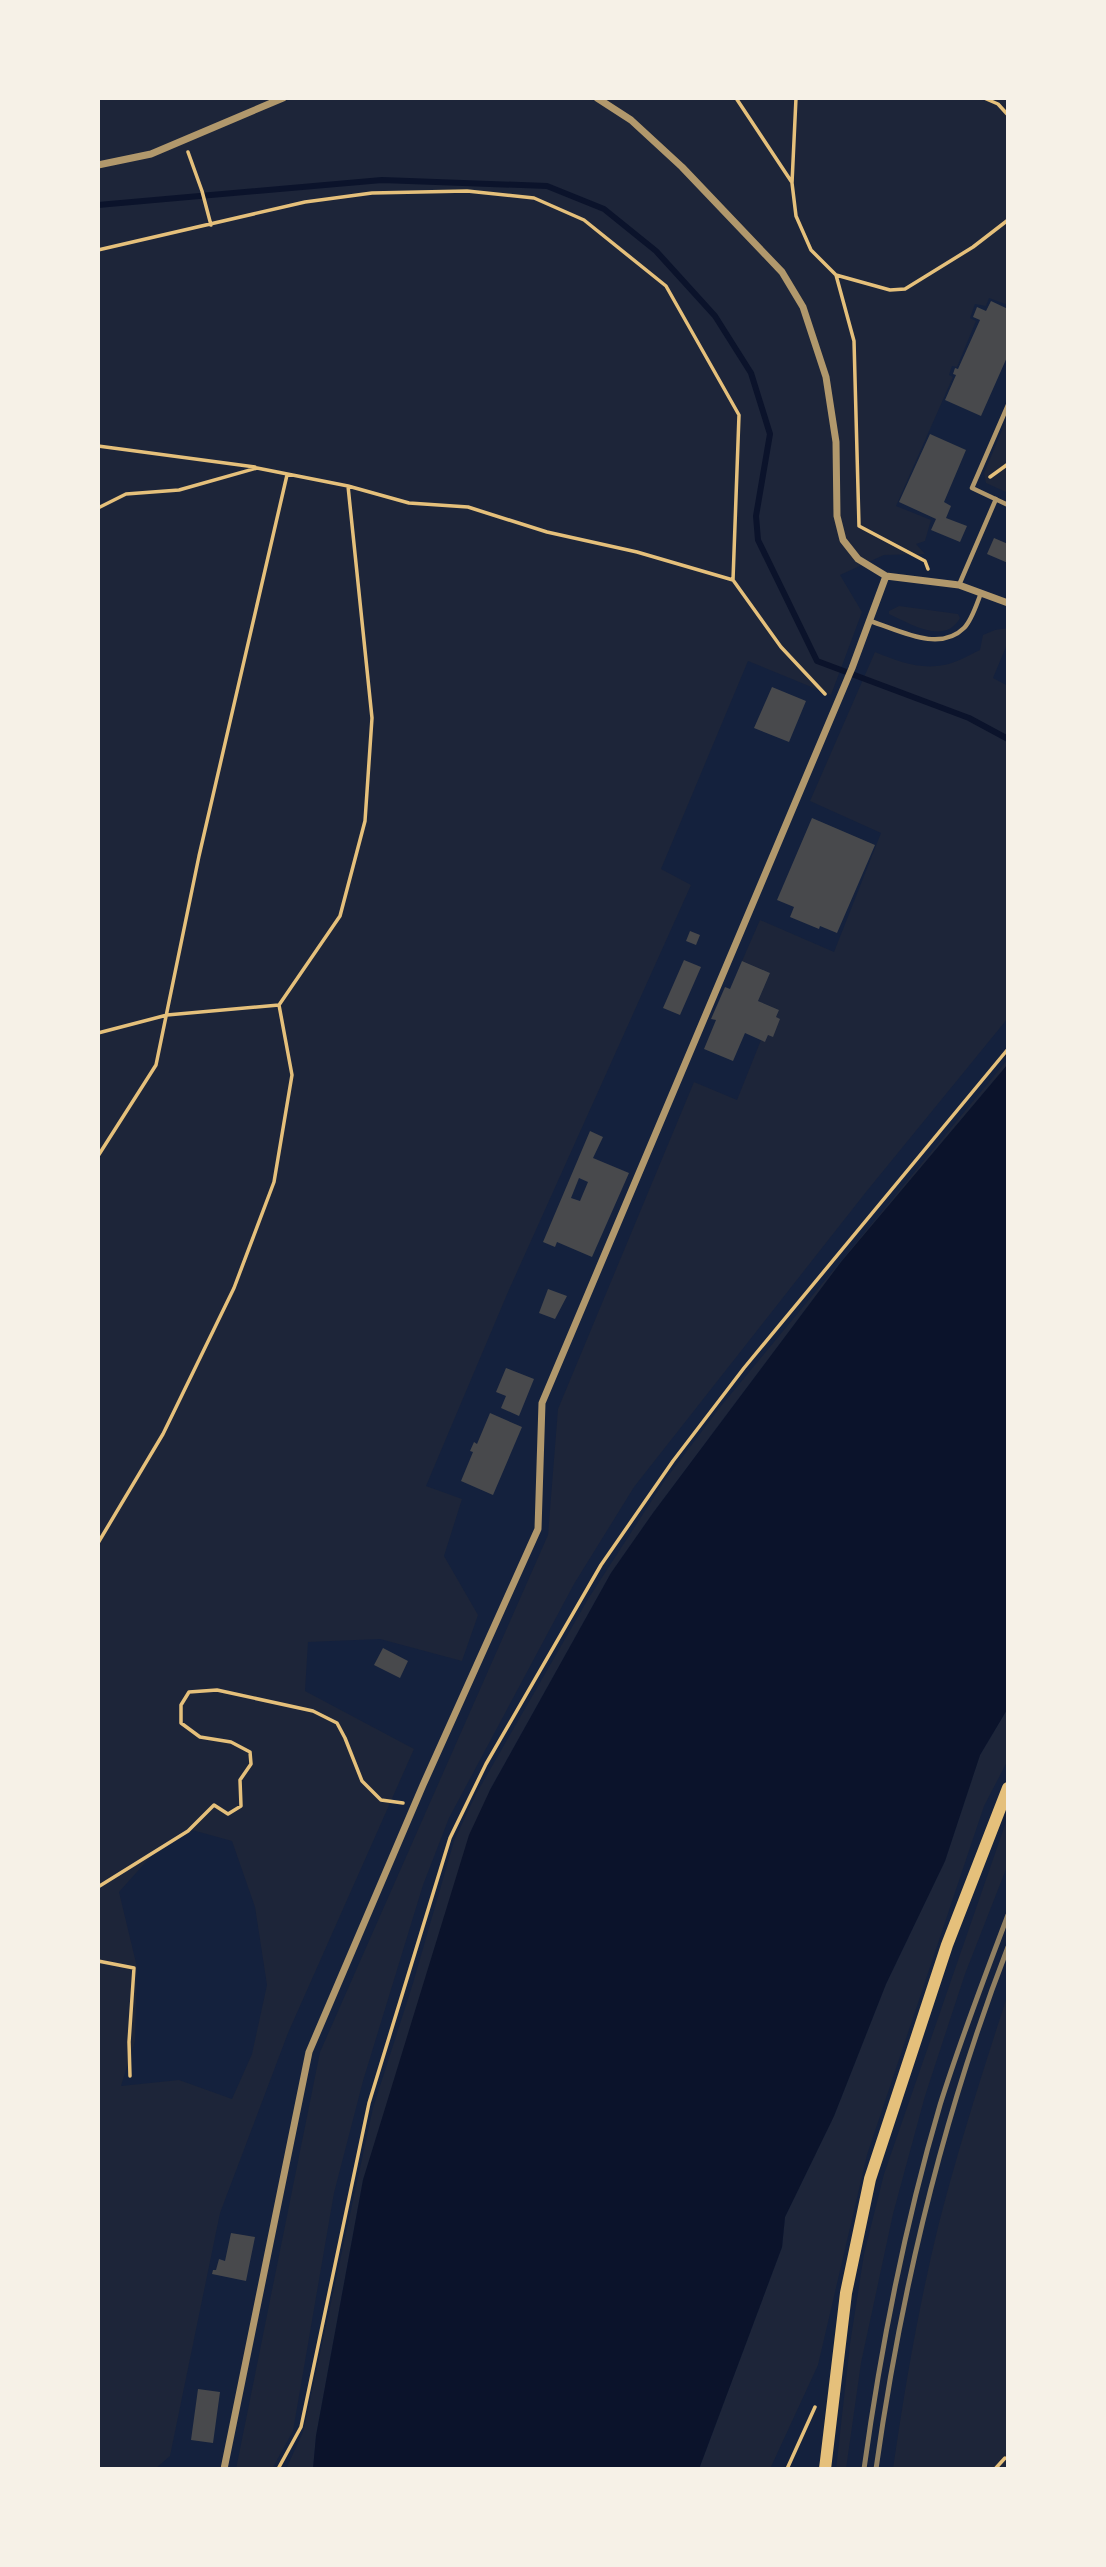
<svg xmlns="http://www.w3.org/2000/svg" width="1106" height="2567" viewBox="0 0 1106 2567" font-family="'Fira Sans Condensed',sans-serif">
	<rect width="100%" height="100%" fill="#14213d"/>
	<path fill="#1d2539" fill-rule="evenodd" d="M98 98H1008V305L989 298 986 306 975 304 970 318 976 321 957 367 952 366 949 375 953 377 896 506 931 520 925 541 916 544 925 554 884 555 840 575 862 612 831 695 748 661 661 869 691 885 508 1292 426 1486 462 1499 444 1556 478 1615 462 1661 380 1639 308 1642 305 1691 414 1749 288 2033 220 2213 170 2456 155 2469H98ZM192 1830 232 1841 255 1907 267 1985 252 2054 232 2099 179 2080 121 2086 135 2041 137 1967 119 1892 153 1854Z
		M1008 416V493L986 483 984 473Z
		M899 606 958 614 960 618C945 646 909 623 889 614V611Z
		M1008 628V642L993 678 1008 686V1018L866 1192 634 1487 574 1584 449 1818 423 1885 363 2081 334 2193 293 2431 272 2469H236L320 2052 548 1535 558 1409 694 1082 737 1100 761 1040 765 1042 779 1010 758 1001 770 973 742 961 760 920 834 952 881 833 810 801 875 652C897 661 920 670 944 665 956 663 969 655 980 650L983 635 995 630Z
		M1008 1059V1064L841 1262 653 1513 611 1573 490 1790 363 2180 316 2436 313 2469H286L303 2432 373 2108 413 1983 454 1841 476 1794 588 1599 665 1480 721 1406Z
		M1008 1708V1760L984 1806 867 2155 818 2365 770 2469H699L782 2247 785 2217 834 2116 886 1984 945 1861 980 1755Z
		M1008 1816V1864L965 1974 925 2096 893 2214 861 2363 846 2469H836L850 2344 864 2254 884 2174Z
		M1008 1994V2469H893C905 2386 919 2304 939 2223 959 2146 983 2070 1008 1994Z"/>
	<path fill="#0b132b" d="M1008 1064V1708L980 1755 945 1861 886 1984 834 2116 785 2217 782 2247 699 2469H313L316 2436 363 2180 469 1835 490 1790 611 1573 653 1513 841 1262Z"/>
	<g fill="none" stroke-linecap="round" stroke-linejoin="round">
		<path stroke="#0b132b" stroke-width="6" d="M98 205 382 180 547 186 604 209 656 251 715 316 751 373 770 434 756 516 758 540 817 661 969 718 1008 739"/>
	</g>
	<path fill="#48494c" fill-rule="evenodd" d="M991 301 1008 309V355L981 416 945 400 956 375 953 374 955 368 958 369 980 320 973 317 977 307 986 311Z
		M930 434 966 450 944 502 951 506 946 518 967 526 960 542 931 530 936 519 899 502Z
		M994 538 1008 544V563L987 554Z
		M772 687 806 701 789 742 754 728Z
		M812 818 875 845 837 933 820 926 819 929 790 917 794 907 777 900Z
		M690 931 700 935 696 945 686 941Z
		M684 960 701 967 680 1015 663 1008Z
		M742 961 770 973 758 1001 779 1010 776 1017 780 1019 773 1037 768 1035 765 1042 745 1033 733 1061 704 1049 716 1020 711 1019 725 987 730 989Z
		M590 1131 603 1137 593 1158 629 1173 592 1257 557 1242 555 1247 543 1242ZM579 1178 588 1182 580 1201 571 1198Z
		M548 1289 567 1296 555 1319 539 1313Z
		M506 1368 534 1379 519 1416 501 1408 506 1396 496 1392Z
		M490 1413 522 1427 493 1495 461 1481 473 1452 470 1451 474 1442 477 1444Z
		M383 1648 408 1661 400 1678 374 1665Z
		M231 2233 255 2237 246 2281 212 2274 213 2270H216L219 2259 225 2261Z
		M198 2389 220 2392 213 2443 191 2440Z"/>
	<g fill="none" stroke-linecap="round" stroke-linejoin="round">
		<path stroke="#e5c07b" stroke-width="3.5" d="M736 98 791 181
			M796 98 792 183 796 216 811 250 836 275 890 290 905 289 973 247 1008 220
			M984 98 998 104 1008 115
			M188 152 202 191 211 225
			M98 250 305 202 372 193 467 191 534 198 584 220 666 286 739 415 733 580 781 647 825 694
			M836 275 854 341 859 526 925 561 928 569
			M98 446 255 467
			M990 477 1008 464
			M98 508 126 494 179 490 257 468 348 486 409 503 468 507 547 532 637 552 733 580
			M98 1033 167 1015 279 1005 340 916 365 821 372 718 348 486
			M98 1156 156 1065 199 856 287 475
			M98 1543 163 1434 234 1288 274 1182 292 1075 279 1005
			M98 1887 188 1831 214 1805 228 1814 241 1806 240 1780 251 1764 250 1752 231 1742 200 1737 181 1723V1705L189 1692 217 1690 313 1711 337 1723 345 1738 362 1781 381 1800 403 1803
			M98 1961 134 1968 129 2042 130 2076
			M278 2469 301 2427 369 2103 450 1838 486 1764 601 1565 673 1461 744 1368 1008 1049
			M787 2469 815 2407
			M995 2469 1005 2458"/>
		<path stroke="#b1986c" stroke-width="4.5" d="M1008 405 972 488 1008 505
			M959 585 996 499
			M870 621C899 630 939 653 964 628 972 620 977 603 981 593"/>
		<path stroke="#b1986c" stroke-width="7" d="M597 98 631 120 682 167 782 272 803 307 826 377 836 442 837 516 843 540 858 559 886 576 959 585 1008 603
			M98 165 151 154 283 98
			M224 2469 309 2052 423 1785 538 1529 542 1403 852 668 886 576"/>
		<path stroke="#e5c07b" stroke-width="12" d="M825 2469 846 2293 870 2179 947 1945 1008 1788"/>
		<path stroke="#918062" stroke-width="5" d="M864 2469C881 2346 905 2224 940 2105 960 2041 984 1978 1008 1915
			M876 2469C901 2291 943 2115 1008 1947"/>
	</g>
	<rect width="1106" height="2567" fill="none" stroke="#f6f1e7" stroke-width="200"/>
</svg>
